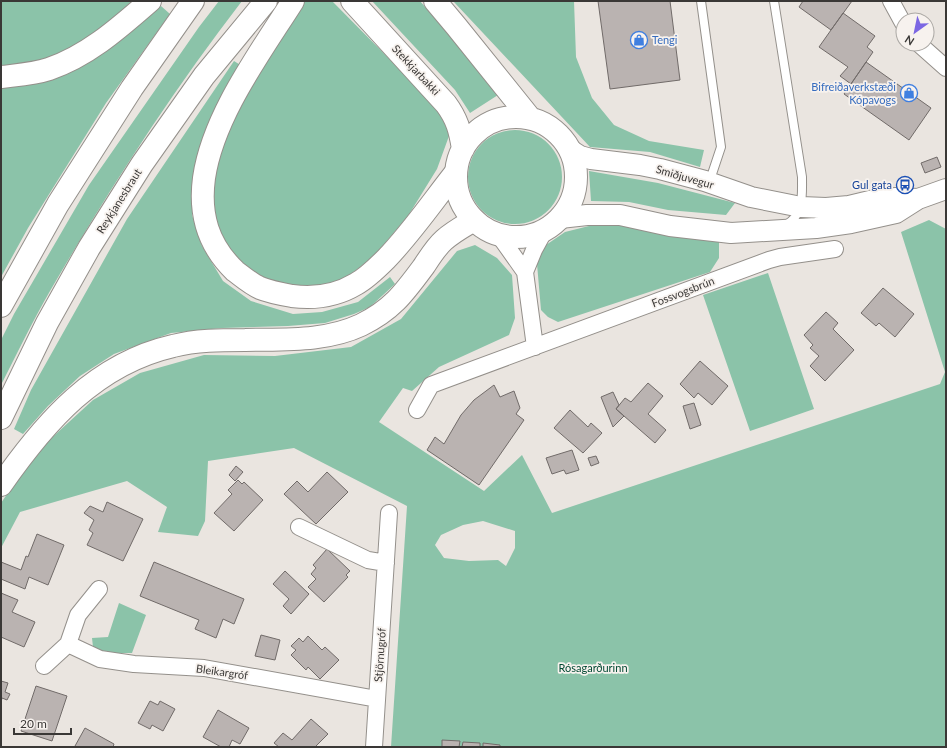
<svg xmlns="http://www.w3.org/2000/svg" width="947" height="748" viewBox="0 0 947 748" font-family="Lato,sans-serif">
	<rect width="100%" height="100%" fill="#eae5e0"/>
	<path fill="#8bc3a9" fill-rule="evenodd" d="M9 1H137L112 23 53 58 11 68 1 67V2Z
		M219 1H242C171 93 108 191 50 291 32 322 17 354 1 385V340L14 314 89 185 199 27Z
		M302 1H332L433 103 445 121 449 136 437 169 408 216 374 256 342 281 309 288 278 287 248 272 220 241 211 210 213 174 236 110Z
		M372 1H420L462 50 498 95 470 113 455 90Z
		M453 1H574L576 57 592 98 614 125 649 141 704 150 700 167 650 152 590 147Z
		M161 6 170 14 106 103 28 228 1 277V85L110 44Z
		M234 61 242 66 197 177 192 215 202 246 223 281 251 301 293 314 322 312 358 302 390 277 395 284 370 307 354 314 325 323 288 326 222 328 171 333 114 354 80 376 48 406 23 434 14 429 31 390 127 219Z
		M468 177a47 47 0 1 1 94 0a47 47 0 1 1-94 0Z
		M589 171 658 183 735 203 726 215 668 210 629 202 591 201Z
		M929 220 946 229V747H391L407 506 294 448 208 461 205 521 198 536 158 532 167 507 127 481 20 512 1 548V503L34 454 93 400 140 373 204 355 275 356 351 347 401 319 457 251 475 245 497 258 512 275 515 318 509 335 439 367 412 391 403 388 379 422 484 491 522 455 552 513 940 384 945 372 901 232ZM483 521 515 531V548L506 566 498 560 469 561 444 558 435 545 441 535 463 525Z
		M597 224H615L719 237V258L710 272 558 322 548 317 541 310 537 264 541 252 546 245 565 232Z
		M768 273 814 409 750 431 703 295Z
		M119 603 146 615 132 653H107L93 647 92 638 108 637Z"/>
	<path fill="#bab3b1" stroke="#716b69" d="M598 1H670L680 80 610 89Z
		M803 1H852L831 30 799 7Z
		M843 13 875 36 867 47 873 52 851 84 840 76 848 67 819 47Z
		M866 62 931 108 909 140 844 94Z
		M937 157 941 167 925 173 921 163Z
		M883 288 914 314 895 337 879 323 876 326 861 313Z
		M826 312 838 323 833 329 854 350 825 381 810 366 819 356 810 348 813 345 804 335Z
		M700 361 728 386 712 405 698 393 694 398 680 384Z
		M648 383 663 396 648 414 666 430 655 443 616 409 625 398 631 402Z
		M494 385 500 397 514 391 520 408 516 414 524 420 479 485 427 450 435 437 444 444 461 415 474 400Z
		M613 392 619 405 616 409 624 416 613 427 601 397Z
		M694 403 701 425 690 429 683 406Z
		M570 410 588 427 591 423 602 433 583 453 554 428Z
		M572 450 579 470 566 474 564 470 552 474 546 458Z
		M596 456 599 463 591 466 588 458Z
		M236 466 243 472 235 481 229 475Z
		M327 472 348 492 316 524 284 494 297 481 308 492Z
		M238 480 242 484 244 482 263 500 234 531 214 513 232 494 228 490Z
		M107 502 143 519 123 561 87 545 93 533 89 530 94 520 84 513 90 506 103 512Z
		M37 534 64 545 48 585 29 577 25 589 1 579V562L21 570 26 556 28 557Z
		M327 549 350 571 346 575 348 577 324 602 308 587 316 579 311 574 316 568 313 565Z
		M154 562 244 599 234 624 223 619 216 638 195 629 199 620 140 596Z
		M285 571 309 594 291 614 283 606 289 599 273 584Z
		M1 593 18 600 12 612 35 622 24 647 1 637Z
		M261 635 280 640 275 660 255 656Z
		M308 636 322 650 325 647 339 660 320 679 308 667 306 670 291 655 296 650 291 646 299 638 303 642Z
		M1 681 8 683 5 692 10 694 7 700 2 698 1 702Z
		M36 686 67 696 52 741 21 731Z
		M150 701 158 705 160 701 175 709 163 731 152 725 150 729 138 723Z
		M218 710 249 728 240 744 232 740 229 747H221L203 737Z
		M311 719 328 734 315 747H279L274 743 283 733 292 740Z
		M85 728 114 744 113 747H77L75 746Z
		M442 740 460 741 459 747H442Z
		M463 742 480 743V747H462Z
		M483 743 500 745V747H483Z"/>
	<g fill="none" stroke-linecap="round" stroke-linejoin="round">
		<g stroke="#94908b" stroke-width="10">
			<path id="service" d="M701 1 721 147 709 183
				M774 1 802 177C802 197 804 214 786 225"/>
		</g>
		<g stroke="#94908b" stroke-width="18">
			<path id="minor" d="M891 1 903 23
				M919 44 946 68
				M498 234 525 272 535 347
				M525 272 534 250 545 230
				M417 410 431 385 769 260 780 257 835 249
				M299 527 368 560 386 563
				M68 644 100 659 134 664 204 668 377 699
				M44 666 68 644 78 615 99 589
				M374 747 389 513"/>
		</g>
		<g stroke="#94908b" stroke-width="22">
			<path id="tertiary" d="M569 149 580 156 591 159 640 165 660 169 705 181 751 197 801 207 826 208 849 206 874 200 896 198 918 199
				M560 218 587 215H620L670 226 731 233 816 228 851 223 896 213 918 199 946 189"/>
		</g>
		<g stroke="#94908b" stroke-width="24">
			<path id="secondary" d="M352 1 446 104C457 119 460 130 463 149
				M435 1 456 26 530 118
				M456 177a60 60 0 1 1 120 0a60 60 0 1 1-120 0Z"/>
		</g>
		<g stroke="#94908b" stroke-width="24">
			<path id="trunk" d="M293 1C260 53 213 116 204 178 199 215 208 245 235 271 243 277 251 284 260 288 270 292 281 294 292 296 315 299 336 296 356 284 367 278 377 268 386 259 412 232 433 201 456 172
				M1 77C17 75 34 74 49 69 88 56 120 27 150 1
				M1 306 58 204 132 88 193 1
				M1 418 47 323 89 248 142 164 204 76 266 1
				M1 485C45 422 95 364 173 346 196 340 221 340 245 340 283 339 325 342 361 325 392 310 404 293 424 266 430 257 436 247 444 240 453 232 464 226 474 220"/>
		</g>
		<use href="#service" stroke="#fff" stroke-width="8"/>
		<use href="#minor" stroke="#fff" stroke-width="16"/>
		<use href="#tertiary" stroke="#fff" stroke-width="20"/>
		<use href="#secondary" stroke="#fff" stroke-width="22"/>
		<use href="#trunk" stroke="#fff" stroke-width="22"/>
	</g>
	<defs>
		<g id="shop-ring" transform="scale(0.9)"><circle r="9.5" fill="#f7f2ee" stroke="#3f7fe0" stroke-width="1.5"/><path d="M-5-2.5h2.3a2.7 3.5 0 0 1 5.4 0H5L5.5 6h-11ZM-1.5-2.5h3a1.5 2.3 0 0 0-3 0Z" fill="#3f7fe0"/></g>
		<g id="bus-ring" transform="scale(0.9)"><circle r="9.5" fill="#f7f2ee" stroke="#1a4fb4" stroke-width="1.5"/><path d="M-5-6H5V4H4V6H2V4H-2V6H-4V4H-5ZM-3.5-4V0h7V-4ZM-3.5 1.2v1.5H-2V1.2ZM2 1.2v1.5H3.5V1.2Z" fill="#1a4fb4"/></g>
	</defs>
	<g fill-rule="evenodd">
		<use href="#shop-ring" x="639" y="40"/>
		<use href="#shop-ring" x="909" y="93"/>
		<use href="#bus-ring" x="905" y="185"/>
	</g>
	<g text-anchor="middle" stroke-width="3.5" stroke-linejoin="round" paint-order="stroke">
		<g font-size="11" fill="#366cbe" stroke="#f7f2ee" text-anchor="start">
			<text x="652" y="44">Tengi</text>
			<text x="896" y="91" text-anchor="end">Bifreiðaverkstæði<tspan x="896" dy="13">Kópavogs</tspan></text>
		</g>
		<g font-size="11" fill="#3a3836" stroke="#f7f2ee">
			<text transform="translate(416 70) rotate(47)" y="4">Stekkjarbakki</text>
			<text transform="translate(685 177) rotate(16)" y="4">Smiðjuvegur</text>
			<text transform="translate(119 201) rotate(-58)" y="4">Reykjanesbraut</text>
			<text transform="translate(683 292) rotate(-21)" y="4">Fossvogsbrún</text>
			<text transform="translate(380 655) rotate(-86)" y="4">Stjörnugróf</text>
			<text transform="translate(222 672) rotate(8)" y="4">Bleikargróf</text>
		</g>
		<g font-size="11" fill="#164399" stroke="#f7f2ee" text-anchor="end">
			<text x="892" y="189">Gul gata</text>
		</g>
		<g font-size="11" fill="#004932" stroke="#f7f2ee">
			<text x="593" y="672">Rósagarðurinn</text>
		</g>
	</g>
	<rect width="947" height="748" fill="none" stroke="#3a3836" stroke-width="4"/>
	<g transform="translate(915 32) rotate(213)"><circle r="19" fill="#f7f2ee" stroke="#aba8a4"/>
	<path d="M0-3L7 15L0 10L-7 15Z" fill="#7c67e3"/>
	<text y="-6" font-size="11" font-weight="bold" text-anchor="middle" fill="#3a3836">N</text>
	</g>
	<path d="M14 728v6h57v-6" fill="none" stroke="#3a3836" stroke-width="2"/>
	<text x="20" y="728" font-size="12" fill="#3a3836" stroke="#f7f2ee" stroke-width="3" paint-order="stroke">20 m</text>
</svg>
